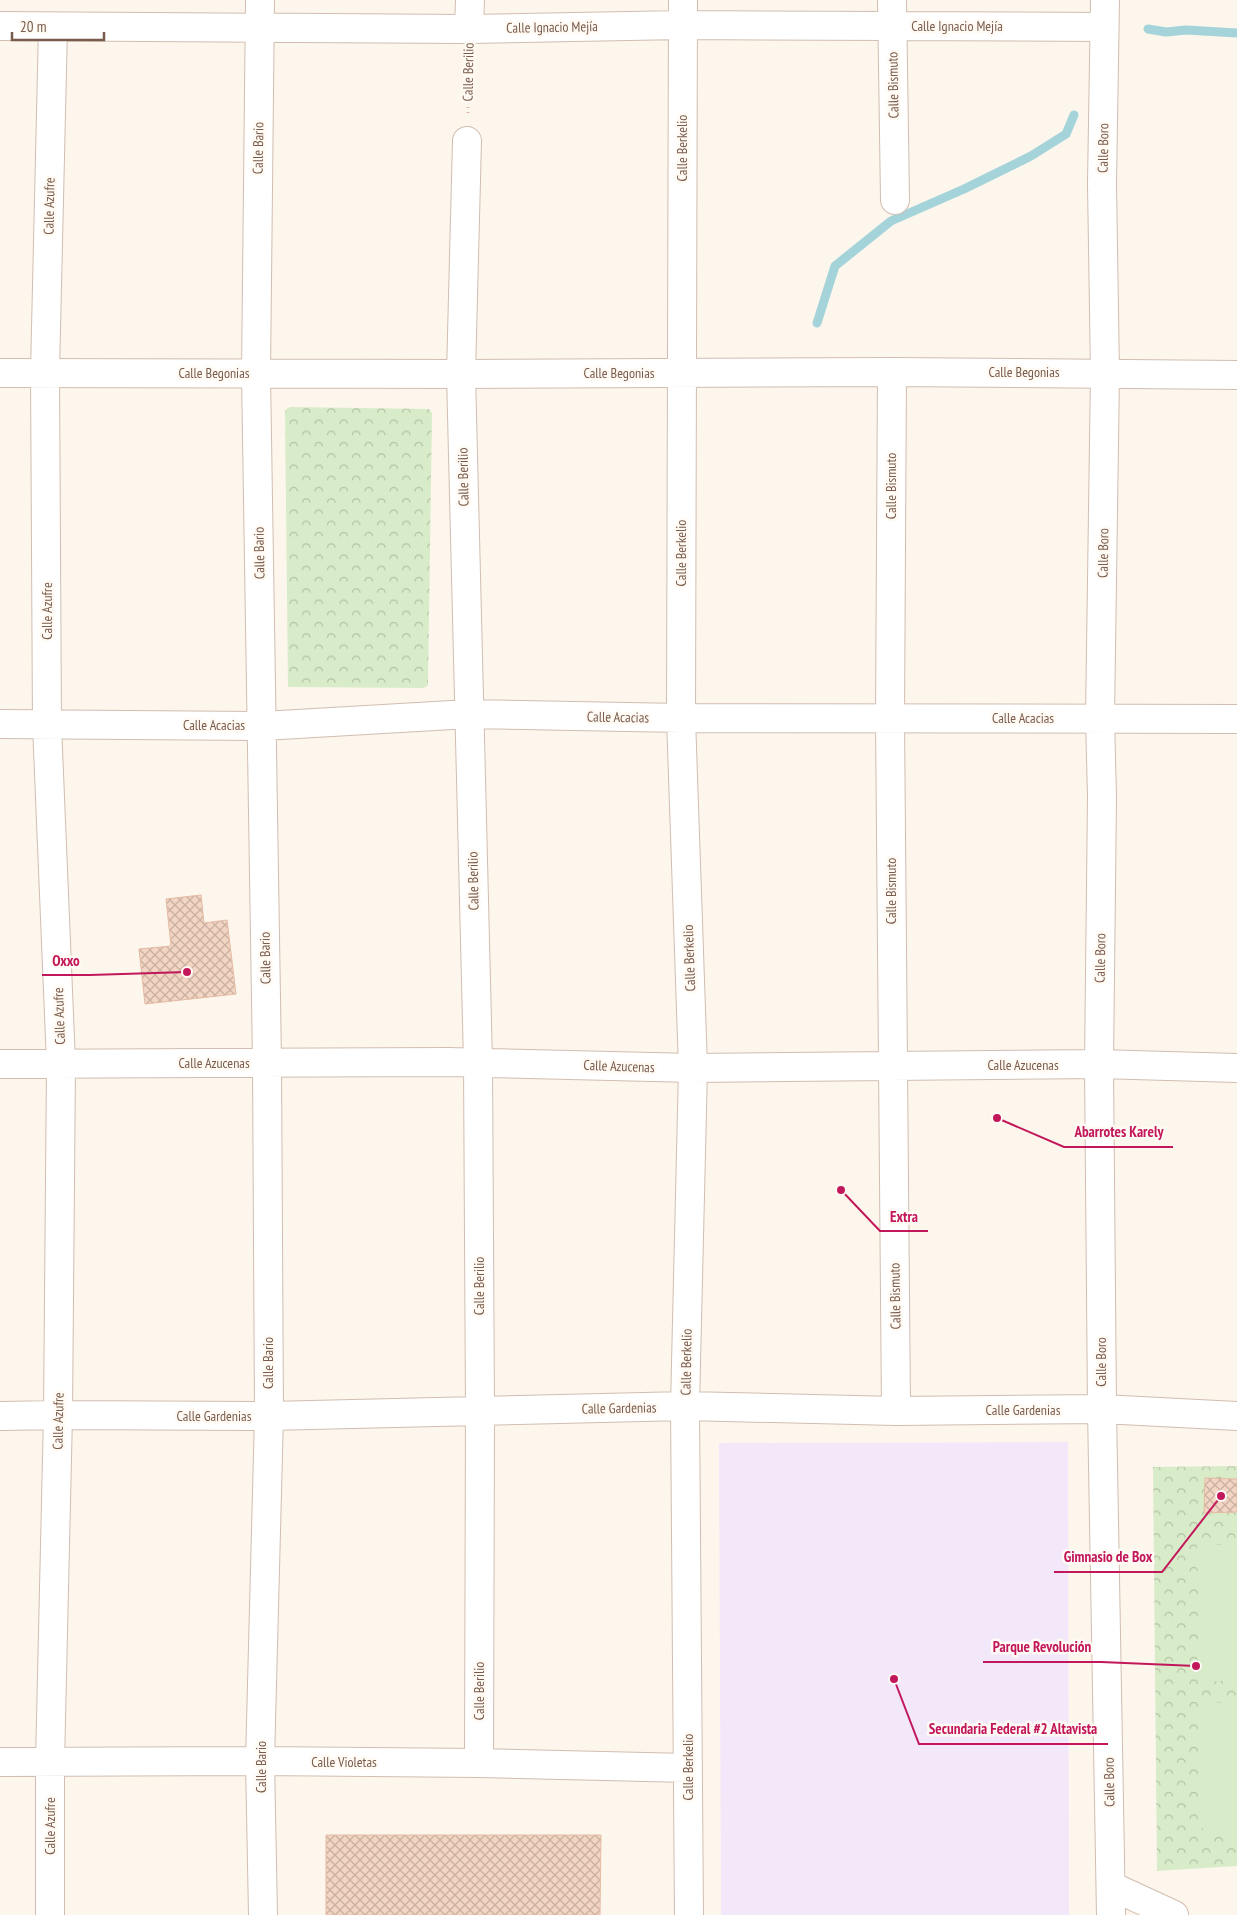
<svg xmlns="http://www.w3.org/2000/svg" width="1237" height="1915" viewBox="0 0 1237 1915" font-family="'PT Sans Narrow',sans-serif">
	<defs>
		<pattern id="forest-crowns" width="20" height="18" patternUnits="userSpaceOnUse" patternTransform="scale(1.25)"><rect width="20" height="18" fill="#d8ecc9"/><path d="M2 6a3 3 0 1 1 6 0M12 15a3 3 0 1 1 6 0" fill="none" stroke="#b4c2a5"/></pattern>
		<pattern id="building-cross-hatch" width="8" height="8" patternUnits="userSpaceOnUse" patternTransform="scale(1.25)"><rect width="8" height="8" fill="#f3d5c3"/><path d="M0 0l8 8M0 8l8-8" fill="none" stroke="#cab0a1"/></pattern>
	</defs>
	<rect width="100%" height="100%" fill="#fdf6ec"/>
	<path fill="#f3e8fa" d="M1068 1442 1069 1915H721L719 1443Z"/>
	<path fill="url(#forest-crowns)" d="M290 407 429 409 432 413 428 685 424 688 288 687 285 410Z
		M1237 1466V1866L1157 1871 1153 1467Z"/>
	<path fill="#d8ecc9" d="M1197 1545H1237V1680L1201 1682Z
		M1237 1702V1831L1203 1832 1198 1703Z"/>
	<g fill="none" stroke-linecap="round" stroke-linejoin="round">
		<path stroke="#a5d3da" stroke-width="9" d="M1148 29 1166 32 1186 30 1237 33
			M817 323 835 266 891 221 964 189 1031 156 1066 134 1074 115"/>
	</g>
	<path fill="url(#building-cross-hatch)" stroke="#e6bba3" d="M201 895 204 923 227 920 236 994 145 1004 139 949 171 946 166 899Z
		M1205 1478 1237 1479V1512L1204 1513Z
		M326 1835H601L600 1915H326Z"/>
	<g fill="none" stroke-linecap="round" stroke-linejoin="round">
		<g stroke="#d1beb0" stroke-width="30">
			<path id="minor" d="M260 0 256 374 267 1062 269 1416 260 1761 263 1915
				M683 0 681 718 693 1068 685 1406 689 1915
				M892 0 895 200
				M1105 0 1102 184 1105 373 1100 718 1102 797 1099 1064 1102 1409 1111 1915
				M0 26 469 29 682 25 1104 27
				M469 29 470 0
				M467 141 461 374 478 1062 480 1411 479 1763
				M892 372 890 719 896 1411
				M0 373 461 374 892 372 1237 375
				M0 724 263 726 469 714 681 718 1237 719
				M0 1064 448 1062 693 1068 1099 1064 1237 1068
				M0 1416 58 1415 269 1416 685 1406 896 1411 1102 1409 1237 1416
				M0 1762 260 1761 479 1763 688 1768
				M1111 1886 1174 1915
				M50 1915V1763L58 1415 61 1063 47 725 45 372 53 27"/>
		</g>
		<path stroke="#d9b8a5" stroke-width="3" stroke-dasharray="1 4" stroke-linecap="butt" d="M468 113 469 59"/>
		<use href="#minor" stroke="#fff" stroke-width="28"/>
	</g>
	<g text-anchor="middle" stroke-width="5" stroke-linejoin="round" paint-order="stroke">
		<g font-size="14" fill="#7a5c4d" stroke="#fffaf3">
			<text x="957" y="31">Calle Ignacio Mejía</text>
			<text transform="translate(552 27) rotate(-1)" y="5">Calle Ignacio Mejía</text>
			<text transform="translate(468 72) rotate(-89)" y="5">Calle Berilio</text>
			<text transform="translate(893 85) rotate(-91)" y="5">Calle Bismuto</text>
			<text transform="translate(258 148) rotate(-89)" y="5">Calle Bario</text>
			<text transform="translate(682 148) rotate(-90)" y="5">Calle Berkelio</text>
			<text transform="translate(1103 148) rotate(-89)" y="5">Calle Boro</text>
			<text transform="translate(49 206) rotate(-89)" y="5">Calle Azufre</text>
			<text x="1024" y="377">Calle Begonias</text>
			<text x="214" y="378">Calle Begonias</text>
			<text x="619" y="378">Calle Begonias</text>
			<text transform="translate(463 477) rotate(-91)" y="5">Calle Berilio</text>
			<text transform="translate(891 486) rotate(-90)" y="5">Calle Bismuto</text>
			<text transform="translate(259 553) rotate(-91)" y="5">Calle Bario</text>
			<text transform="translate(681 553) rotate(-90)" y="5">Calle Berkelio</text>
			<text transform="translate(1103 553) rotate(-89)" y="5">Calle Boro</text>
			<text transform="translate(47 611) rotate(-90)" y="5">Calle Azufre</text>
			<text transform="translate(618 717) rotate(1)" y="5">Calle Acacias</text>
			<text x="1023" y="723">Calle Acacias</text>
			<text x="214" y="730">Calle Acacias</text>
			<text transform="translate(473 881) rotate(-91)" y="5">Calle Berilio</text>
			<text transform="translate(891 891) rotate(-90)" y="5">Calle Bismuto</text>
			<text transform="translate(265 958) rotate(-91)" y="5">Calle Bario</text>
			<text transform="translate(689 958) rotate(-92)" y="5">Calle Berkelio</text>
			<text transform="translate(1100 958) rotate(-89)" y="5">Calle Boro</text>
			<text transform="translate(59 1016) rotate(-92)" y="5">Calle Azufre</text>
			<text x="214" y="1068">Calle Azucenas</text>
			<text x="1023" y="1070">Calle Azucenas</text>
			<text transform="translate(619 1066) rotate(2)" y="5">Calle Azucenas</text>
			<text transform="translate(479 1286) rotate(-90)" y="5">Calle Berilio</text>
			<text transform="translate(895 1296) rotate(-91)" y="5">Calle Bismuto</text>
			<text transform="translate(686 1362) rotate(-89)" y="5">Calle Berkelio</text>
			<text transform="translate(1101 1362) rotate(-90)" y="5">Calle Boro</text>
			<text transform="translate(268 1363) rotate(-90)" y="5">Calle Bario</text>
			<text transform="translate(619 1408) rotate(-1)" y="5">Calle Gardenias</text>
			<text x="1023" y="1415">Calle Gardenias</text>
			<text x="214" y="1421">Calle Gardenias</text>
			<text transform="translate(58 1421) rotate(-89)" y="5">Calle Azufre</text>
			<text transform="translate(479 1691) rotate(-90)" y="5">Calle Berilio</text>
			<text x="344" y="1767">Calle Violetas</text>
			<text transform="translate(261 1767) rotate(-90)" y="5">Calle Bario</text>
			<text transform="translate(688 1767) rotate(-90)" y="5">Calle Berkelio</text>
			<text transform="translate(1109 1782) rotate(-91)" y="5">Calle Boro</text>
			<text transform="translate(50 1826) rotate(-90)" y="5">Calle Azufre</text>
		</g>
	</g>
	<path fill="none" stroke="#c2185b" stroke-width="2" d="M187 972L90 975H42M997 1118L1064 1147H1173M841 1190L880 1231H928M1221 1496L1162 1572H1054M1196 1666L1101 1662H983M894 1679L919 1744H1108"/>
	<g fill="#c2185b" stroke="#fffaf3" stroke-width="2">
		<circle cx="187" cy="972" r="5"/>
		<circle cx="997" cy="1118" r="5"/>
		<circle cx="841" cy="1190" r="5"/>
		<circle cx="1221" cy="1496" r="5"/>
		<circle cx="1196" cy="1666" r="5"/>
		<circle cx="894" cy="1679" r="5"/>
	</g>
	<g font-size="15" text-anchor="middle" font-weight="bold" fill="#c2185b" stroke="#fffaf3" stroke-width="5" stroke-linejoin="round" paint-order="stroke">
		<text x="66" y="966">Oxxo</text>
		<text x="1119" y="1137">Abarrotes Karely</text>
		<text x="904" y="1222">Extra</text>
		<text x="1108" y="1562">Gimnasio de Box</text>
		<text x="1042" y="1652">Parque Revolución</text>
		<text x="1013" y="1734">Secundaria Federal #2 Altavista</text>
	</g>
	<path d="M12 32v8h92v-8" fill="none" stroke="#7a5c4d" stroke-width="2.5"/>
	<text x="20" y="32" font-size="15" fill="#7a5c4d" stroke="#fffaf3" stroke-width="4" paint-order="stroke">20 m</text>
</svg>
